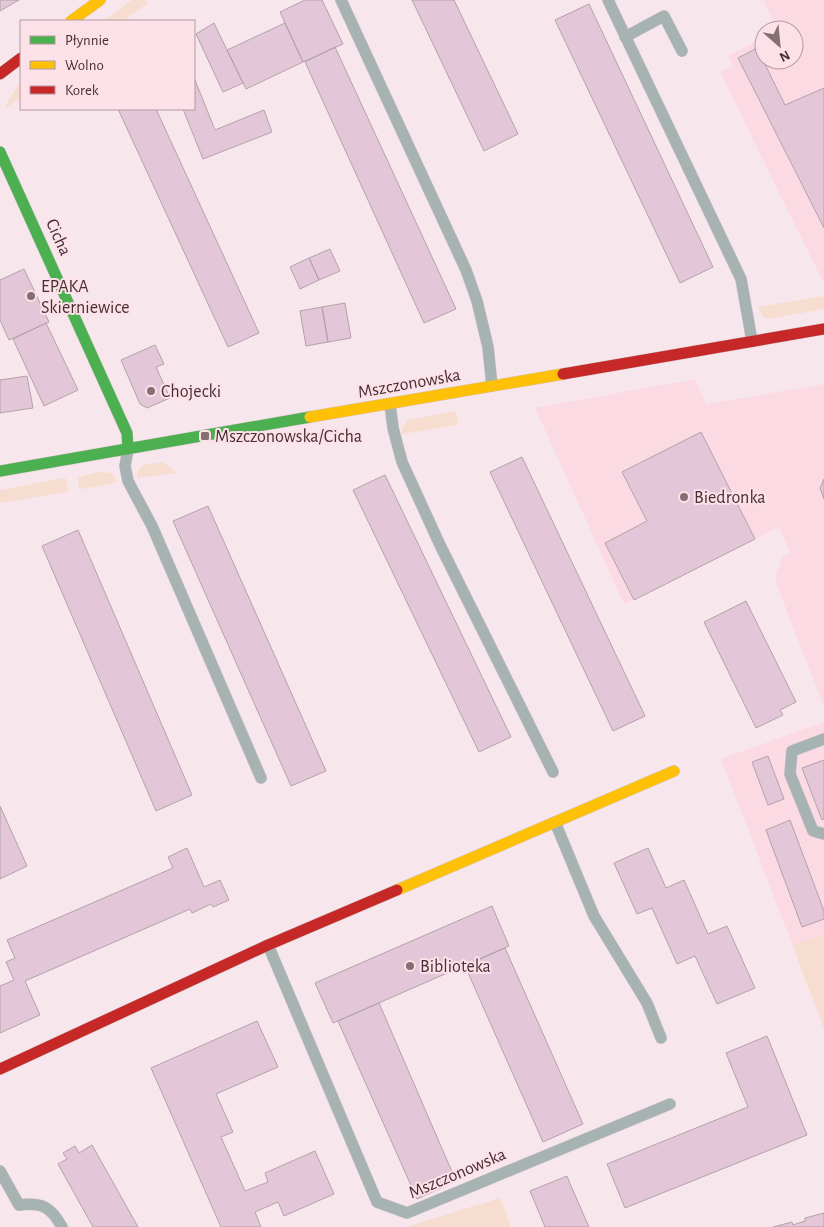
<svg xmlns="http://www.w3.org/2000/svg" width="824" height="1227" viewBox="0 0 824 1227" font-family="'Alegreya Sans',sans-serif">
	<rect width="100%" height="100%" fill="#f7e7ec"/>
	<path fill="#fbdae3" d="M763 0H824V280H822L720 72 733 66 728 56 764 37V60H794V30H766L776 25Z
		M695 379 706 404 824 384V707L775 580 782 556 790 553 779 527 624 604 535 408Z
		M824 722V935L792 944 721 759Z"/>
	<path fill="#f6ddd0" d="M132 0H145L148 3 123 21H103Z
		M21 82V97L5 109 10 97Z
		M824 296V309L768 319 763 317 758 307Z
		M456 411 458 425 402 434V428L408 420Z
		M163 462 176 472 175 473 138 478 137 473 143 465Z
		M100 472 112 473 117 481 111 484 81 489 79 488 77 478 78 477Z
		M64 478 66 479 68 491 66 492 0 503V490Z
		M824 935V1029L792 944Z
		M500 1198 511 1227H406Z"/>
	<path fill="#e3c6d7" stroke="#b3a2ab" d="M0 0H19L0 11Z
		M305 0H322L343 44 303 62 280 12Z
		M412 0H454L518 134 484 151Z
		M589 4 713 267 680 283 555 20Z
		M214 23 243 83 223 92 196 34Z
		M285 23 303 62 246 89 227 50Z
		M335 47 456 309 424 323 305 62Z
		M757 48 785 105 824 88V228L738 58Z
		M194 80H195L215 130 264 110 272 132 203 159 183 109H194Z
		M118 109H156L259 333 228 347Z
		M330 249 340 271 319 280 309 258Z
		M309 258 319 280 300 289 290 267Z
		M24 269 49 322 9 340 0 320V280Z
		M345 303 351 338 328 342 322 307Z
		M322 307 328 342 306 346 300 311Z
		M46 323 78 390 44 406 13 339Z
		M155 345 164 364 156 367 170 398 147 408 140 404 121 360Z
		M27 376 33 408 0 413V380Z
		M701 432 755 539 634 600 605 543 647 521 622 472Z
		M522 457 645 716 613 731 490 472Z
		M385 475 511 737 479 752 353 490Z
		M824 479V499L820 488Z
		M208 506 326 771 291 786 173 521Z
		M78 530 192 795 156 811 42 546Z
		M746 601 796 702 780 710 783 715 756 728 704 622Z
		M768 756 784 799 768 805 752 762Z
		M824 760V819L822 820 802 768Z
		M0 806 27 866 0 879Z
		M790 820 824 911V919L802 927 766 830Z
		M187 848 204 887 220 880 229 900 213 907 211 904 192 913 190 909 25 981 40 1015 0 1033V986L14 980 6 962 15 958 7 940 173 868 168 857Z
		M648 848 666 888 684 880 708 934 727 926 755 988 717 1004 695 956 677 964 652 908 637 914 614 863Z
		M492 906 509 946 333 1023 315 983Z
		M505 948 583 1124 543 1142 465 966Z
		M379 1003 456 1181 417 1199 338 1021Z
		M257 1021 278 1067 216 1094 233 1132 221 1137 245 1191 268 1182 265 1173 315 1151 334 1194 284 1216 278 1202 255 1212 261 1227H221L151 1068Z
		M767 1036 807 1135 625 1208 607 1164 748 1107 726 1053Z
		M92 1145 138 1227H93L58 1164 67 1159 63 1153 75 1146 79 1153Z
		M567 1176 571 1186 589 1227H545L530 1191Z
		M824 1213V1227H773L792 1222 793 1225 805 1221V1218Z"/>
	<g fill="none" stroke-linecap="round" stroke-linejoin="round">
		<g stroke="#d2c4c8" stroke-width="12">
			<path id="lane" d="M341 0 466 270 477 301 488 347 492 386
				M608 0 741 279 752 341
				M625 37 664 16 682 51
				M390 404 393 428 402 462 440 545 553 772
				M128 449 125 466 128 481 152 526 261 778
				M824 739 792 751 790 774 813 831 824 834
				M555 822 594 916 647 1003 661 1038
				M268 945 377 1202 407 1213 670 1104
				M0 1171 19 1205C42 1202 51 1207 62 1227"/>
		</g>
		<g stroke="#d2c4c8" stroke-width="12">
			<path id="fast" d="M0 152 127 433 128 449
				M0 471 310 417"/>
		</g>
		<g stroke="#d2c4c8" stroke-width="12">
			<path id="slow" d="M71 21 100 0
				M310 417 563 374
				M397 890 674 771"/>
		</g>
		<g stroke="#d2c4c8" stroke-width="12">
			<path id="jam" d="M0 74 21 58
				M563 374 824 329
				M0 1069 268 945 397 890"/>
		</g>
		<use href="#lane" stroke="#a6b3b2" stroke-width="11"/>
		<use href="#fast" stroke="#4caf50" stroke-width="11"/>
		<use href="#slow" stroke="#ffc107" stroke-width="11"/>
		<use href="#jam" stroke="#c62828" stroke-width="11"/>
	</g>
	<g fill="#856f75" stroke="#fde1e8" stroke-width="2">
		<circle cx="31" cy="296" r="5"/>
		<circle cx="151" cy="391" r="5"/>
		<rect x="200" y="431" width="10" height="10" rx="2.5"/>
		<circle cx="684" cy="497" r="5"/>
		<circle cx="410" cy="966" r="5"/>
	</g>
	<g text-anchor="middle" stroke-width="4" stroke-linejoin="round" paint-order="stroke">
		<g font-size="18" fill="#482e35" stroke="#fde1e8">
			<text transform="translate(59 237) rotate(66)" y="6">Cicha</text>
			<text transform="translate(409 383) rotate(-10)" y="6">Mszczonowska</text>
			<text transform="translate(457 1173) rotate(-23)" y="6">Mszczonowska</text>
		</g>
		<g font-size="18" fill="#482e35" stroke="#fde1e8" text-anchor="start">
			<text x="41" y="292">EPAKA<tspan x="41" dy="21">Skierniewice</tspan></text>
			<text x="161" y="397">Chojecki</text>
			<text x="215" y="442">Mszczonowska/Cicha</text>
			<text x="694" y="503">Biedronka</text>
			<text x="420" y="972">Biblioteka</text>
		</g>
	</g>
	<rect x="20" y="20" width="175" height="90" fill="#fde1e8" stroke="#b599a0"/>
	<rect x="30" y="36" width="25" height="8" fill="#4caf50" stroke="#b599a0"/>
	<text x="65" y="45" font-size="15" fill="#482e35">Płynnie</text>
	<rect x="30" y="61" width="25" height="8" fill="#ffc107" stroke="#b599a0"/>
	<text x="65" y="70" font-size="15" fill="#482e35">Wolno</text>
	<rect x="30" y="86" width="25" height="8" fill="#c62828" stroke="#b599a0"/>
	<text x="65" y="95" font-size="15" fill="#482e35">Korek</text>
	<g transform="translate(779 45) rotate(153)"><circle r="24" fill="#fde1e8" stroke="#b599a0"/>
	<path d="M0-4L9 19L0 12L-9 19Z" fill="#856f75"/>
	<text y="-8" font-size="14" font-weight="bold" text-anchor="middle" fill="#482e35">N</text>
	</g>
</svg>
